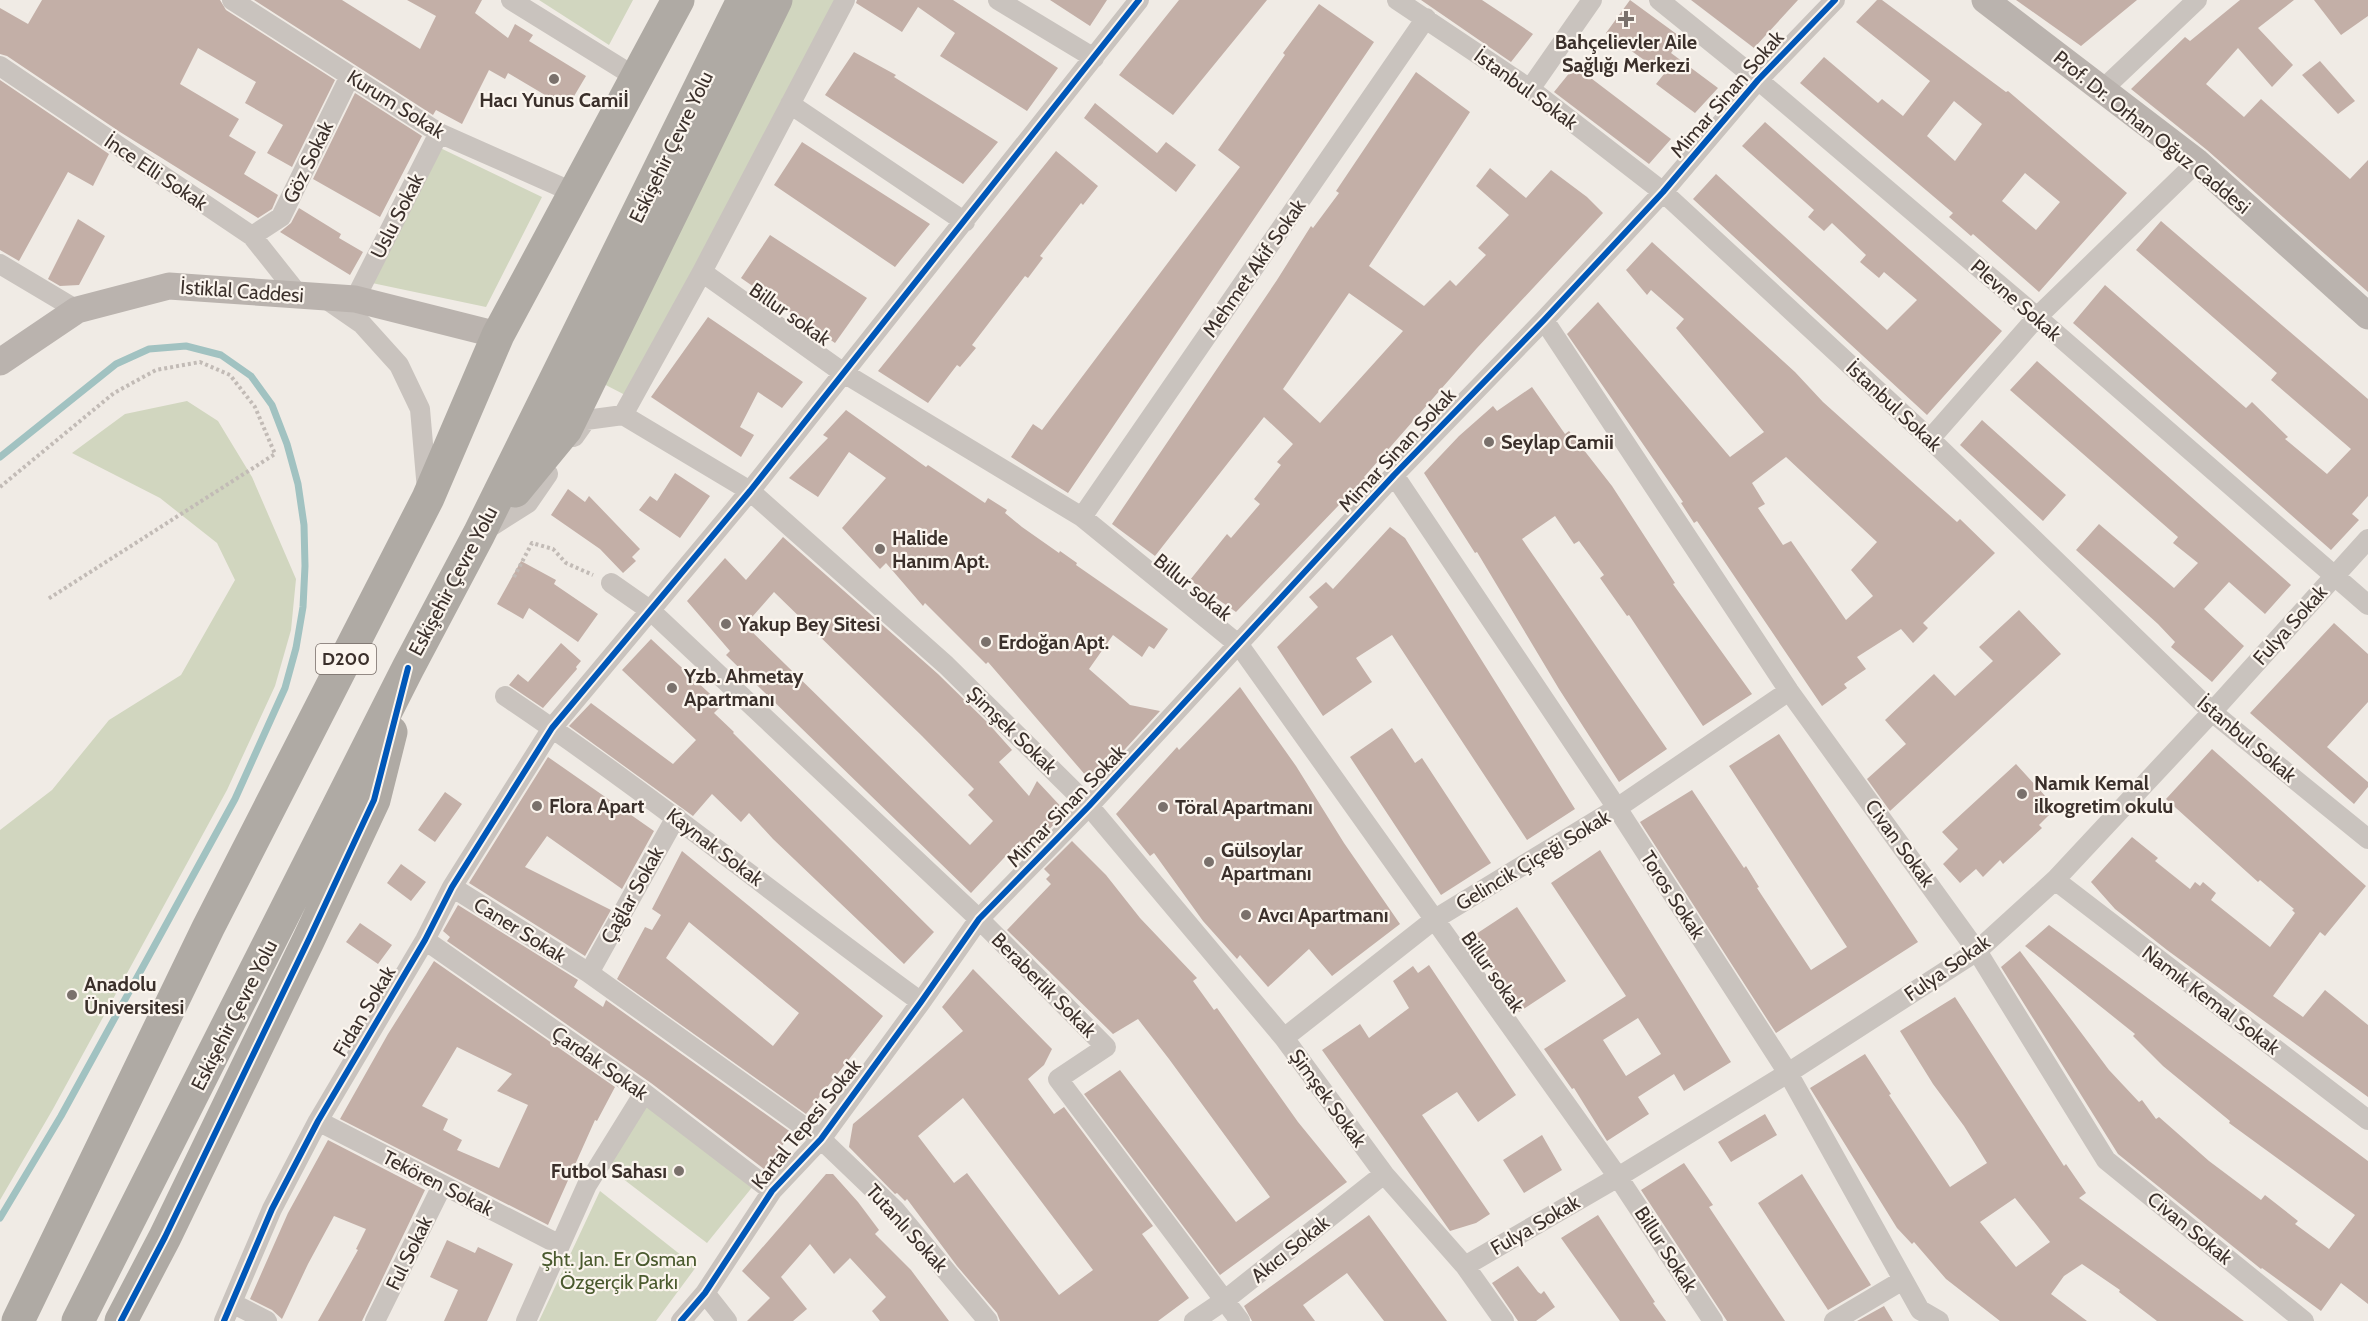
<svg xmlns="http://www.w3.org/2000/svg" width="2368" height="1321" viewBox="0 0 2368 1321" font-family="Cabin,sans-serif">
	<rect width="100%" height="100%" fill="#f0ebe5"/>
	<path fill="#d1d6bf" d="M539 0H633L609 45Z
		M790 0H841L629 397 598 381Z
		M434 145 542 197 486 307 372 283Z
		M187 401 218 421 252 477 296 579 291 630 275 686 227 790 53 1109 0 1200V830L52 790 109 720 181 675 235 580 217 543 160 498 72 453 125 414Z
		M647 1100 758 1180 707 1243 601 1162Z
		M600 1191 696 1267 656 1321H539Z"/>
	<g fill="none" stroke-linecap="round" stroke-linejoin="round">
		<path stroke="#a1c2c1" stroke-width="7" d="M0 457 116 364 149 349 186 346 221 355 251 376 272 405 287 444 298 484 304 525 305 566 303 607 296 648 285 688 235 799 61 1116 0 1218"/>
	</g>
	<path fill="#c3afa7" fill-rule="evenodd" d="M42 0H220L226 10 335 80 292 167 267 153 283 125 245 103 256 82 198 48 180 84 239 119 229 136 256 152 244 174 278 195 272 209 258 218 120 132 7 56 0 54V8L28 24Z
		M254 0H342L420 49 436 16 407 0H482L475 13 508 38 515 24 533 35 529 41 586 76 567 108 508 73 505 79 489 70 462 124 436 110 433 115Z
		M857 0H953L1058 68 1027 111 940 56 955 33 918 7 902 32 856 3Z
		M1050 0H1107L1090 26Z
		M1179 0H1267L1173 115 1119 75Z
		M1421 0H1482L1533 34 1511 62Z
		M1630 0 1682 38 1671 53 1718 88 1695 113 1656 84 1664 74 1606 33Z
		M1691 0H1798L1754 48Z
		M1877 0H1882L2006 92 2008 91 2127 193 2039 292 1973 234 1971 236 1949 217 1953 213 1800 83 1824 57 1878 103 1882 99 1903 116 1930 81 1856 22ZM1954 101 1982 124 1955 161 1927 136ZM2025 173 2060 202 2036 230 2002 201Z
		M2016 0H2137L2081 46Z
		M2240 0H2294L2258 28 2293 65 2272 87 2238 48 2206 84 2244 117 2261 99 2350 179 2368 160V292L2207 150 2131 89 2185 37 2190 41Z
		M2314 0H2368V16L2341 35Z
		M1319 4 1374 42 1068 493 1011 457 1033 424 1042 430 1240 167 1218 150 1285 55 1283 53Z
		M854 52 896 75 894 77 998 142 963 184 825 95Z
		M2320 61 2355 101 2338 114 2302 75Z
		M1575 66 1671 139 1649 164 1554 92Z
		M1416 72 1470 112 1369 266 1424 306 1450 280 1456 286 1486 255 1478 248 1509 215 1476 186 1490 168 1526 198 1551 170 1587 197 1603 213 1477 348 1364 477 1365 478 1236 612 1190 580 1227 534 1231 538 1260 504 1254 499 1281 465 1277 462 1293 444 1264 417 1155 556 1112 524 1277 280 1311 226 1313 228 1339 193 1336 191ZM1349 293 1403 331 1320 423 1283 389Z
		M0 80 109 154 93 186 68 172 19 261 0 250Z
		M355 93 422 136 380 217 313 179Z
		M1095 103 1157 153 1166 142 1196 165 1176 192 1084 118Z
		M1765 122 2002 331 1927 415 1693 199 1716 174 1887 330 1917 300 1884 272 1879 278 1860 262 1866 255 1832 223 1824 231 1808 217 1814 210 1742 146Z
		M802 142 930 224 895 267 774 185Z
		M1056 151 1098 186 1083 205 1081 203 1040 256 1043 258 1028 278 1025 276 972 345 976 348 960 367 957 365 928 403 878 371Z
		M299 208 341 234 339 238 363 252 350 275 280 232 291 223Z
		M78 219 105 236 79 285 60 286 48 279Z
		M2161 221 2368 399V496L2352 514 2359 520 2331 550 2073 323 2105 285 2246 408 2252 402 2288 437 2285 439 2327 474 2351 449 2271 380 2277 373 2136 250Z
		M770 235 867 298 835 343 741 278Z
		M1652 242 1795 372 1823 402 1957 522 1960 519 1995 553 1923 623 1928 628 1913 643 1901 629 1857 657 1866 669 1844 684 1847 688 1822 706 1697 521 1694 523 1681 503 1683 502 1567 334 1598 302 1730 457 1764 432 1676 328 1684 319 1651 290 1647 295 1626 270ZM1786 457 1877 542 1851 570 1873 596 1846 620 1791 541 1783 545 1758 508 1765 504 1752 483Z
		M708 317 803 382 782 408 758 392 740 427 754 435 741 457 651 397Z
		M2037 361 2291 585 2265 614 2229 582 2204 609 2244 646 2212 682 2171 647 2175 642 2158 624 2076 550 2099 524 2174 588 2198 563 2173 543 2178 537 2010 390Z
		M1532 387 1565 434 1569 431 1612 486 1675 583 1673 584 1752 694 1703 726 1629 615 1627 616 1600 578 1604 575 1579 541 1574 544 1555 516 1522 539 1667 749 1619 782 1559 689 1477 552 1475 553 1424 473 1459 436 1493 406 1497 411Z
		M846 410 926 467 928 465 985 503 988 498 1007 510 1005 513 1022 527 1059 553 1060 551 1077 563 1076 565 1168 629 1154 649 1149 646 1142 657 1113 635 1089 669 1130 705 1160 711 1093 784 988 662 986 664 925 603 923 606 886 563 880 569 842 528 886 478 849 452 818 497 789 478 828 438 823 435Z
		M1982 420 2066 495 2043 521 1960 445Z
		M675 473 710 496 680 538 639 510 650 496 657 501Z
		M568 489 585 502 589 496 640 549 632 557 636 561 623 573 600 549 551 515Z
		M1390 527 1405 538 1575 809 1527 840 1392 635 1356 658 1372 682 1323 716 1277 647 1318 607 1309 597 1326 582 1333 589Z
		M783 537 938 674 987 722 1012 750 999 762 1029 796 1037 781 1066 812 1028 851 1020 841 971 893 726 655 730 651 687 601 725 558 746 580ZM774 592 922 736 974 789 968 795 993 821 970 845 745 625Z
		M521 561 556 580 554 584 598 614 578 642 529 608 523 619 497 604Z
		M2019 610 2061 654 1890 811 1867 779 1906 744 1885 720 1934 674 1955 696 1993 661 1979 647Z
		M2334 623 2368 654V702L2327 747 2368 782V787L2354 804 2250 713Z
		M651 639 722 705 714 713 734 732 733 733 934 932 904 964 773 839 749 813 741 822 712 794 693 816 569 726 591 703 673 764 696 740 622 670Z
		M561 643 581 661 576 667 577 669 543 708 509 685 518 674 528 682Z
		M1240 687 1296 766 1344 843 1400 924 1332 976 1309 949 1268 987 1240 955 1237 959 1203 921 1154 853 1150 856 1116 814 1177 747 1179 750Z
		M1392 728 1415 763 1422 758 1491 863 1441 895 1350 757Z
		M1779 734 1918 942 1776 1033 1640 822 1692 790 1744 868 1746 866 1759 887 1757 888 1811 970 1847 947 1729 766Z
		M2212 749 2366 886 2325 936 2320 932 2273 996 2303 1017 2325 990 2368 1025V1097L2167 950 2115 909 2091 882 2132 837 2158 858 2155 861 2190 889 2195 882 2200 886 2203 882 2216 893 2211 900 2270 947 2295 913 2292 910 2294 909 2260 880 2258 882 2166 799Z
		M548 757 654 831 622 889 547 836 525 867 611 910 585 956 469 883Z
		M2016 764 2056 808 2039 825 2042 828 2003 864 2000 860 1983 877 1976 869 1960 883 1943 864 1958 849 1942 832Z
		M445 792 462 804 435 842 418 830Z
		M1072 841 1106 875 1140 918 1197 978 1193 981 1214 1010 1217 1008 1298 1122 1347 1182 1220 1275 1084 1094 1120 1070 1236 1222 1270 1197 1169 1059 1138 1019 1113 1034 1007 930 1051 884 1046 879 1050 875 1044 869Z
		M1600 850 1731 1062 1684 1091 1674 1074 1638 1097 1649 1114 1607 1141 1574 1088 1572 1089 1544 1049 1626 996 1551 883ZM1638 1018 1661 1054 1626 1076 1603 1040Z
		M682 851 883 1016 806 1114 617 979 645 927 652 930 661 915 652 909ZM689 922 799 1013 773 1046 666 958Z
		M401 864 426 882 411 901 387 883Z
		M458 905 578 980 574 987 603 1007 606 1000 792 1133 764 1169 651 1083 447 941 450 937 443 931Z
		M1517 907 1566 981 1519 1012 1470 938Z
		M360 923 392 945 378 964 346 942Z
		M2049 925 2368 1161V1304L2341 1283 2321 1311 2262 1268 2261 1269 2118 1154 2001 967 2020 951 2109 1070 2139 1102 2142 1100 2156 1119 2159 1117 2209 1161 2261 1200 2265 1195 2298 1221 2295 1224 2329 1249 2355 1215 2229 1123 2230 1121 2163 1066 2133 1036 2135 1034 2025 946Z
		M434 961 615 1087 597 1121 595 1120 548 1225 340 1119 388 1034ZM457 1047 512 1074 497 1091 528 1105 499 1168 457 1150 462 1140 443 1130 448 1119 422 1106Z
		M1429 965 1516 1095 1478 1122 1457 1092 1422 1115 1490 1214 1476 1223 1450 1231 1322 1050 1360 1024 1369 1038 1409 1008 1393 981 1413 966 1418 973Z
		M973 969 1052 1049 1044 1065 1028 1079 1054 1114 1064 1107 1153 1226 1142 1234 1189 1298 1158 1321H1000L997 1313 957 1266 907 1199 905 1201 897 1193 895 1194 849 1147 853 1124 963 1031 942 1007ZM963 1098 1093 1270 1059 1295 967 1173 954 1183 918 1136Z
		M1955 997 2064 1166 2066 1164 2086 1193 2079 1198 2244 1321H2157L2119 1292 2120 1290 2082 1264 2064 1276 2051 1294 2087 1321H2000L1946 1279 1914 1242 1912 1244 1897 1228 1810 1088 1865 1054 1891 1094 1889 1095 1950 1187 1987 1163 1964 1126 1933 1084 1900 1031ZM2015 1198 2050 1242 2016 1267 1980 1222Z
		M1765 1114 1777 1135 1731 1162 1718 1142Z
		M1542 1135 1562 1170 1524 1193 1503 1160Z
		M328 1140 425 1190 362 1321H318L358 1250 356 1249 366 1229 334 1216 308 1264 282 1319 272 1310 250 1299 288 1213Z
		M1684 1163 1713 1205 1709 1207 1785 1321H1727L1641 1190Z
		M826 1174H833L858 1202 879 1230 875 1234 911 1270 949 1321H880L872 1311 886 1297 850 1258 834 1274 810 1244 781 1277 807 1309 793 1321H747L770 1298 742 1271Z
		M1802 1174 1871 1285 1828 1310 1758 1203Z
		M1369 1215 1447 1321H1384L1347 1273 1303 1305 1315 1321H1252L1244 1306Z
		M1598 1215 1655 1302 1653 1303 1666 1321H1620L1561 1238Z
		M447 1240 475 1253 478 1247 513 1264 487 1321H444L458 1290 430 1277Z
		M1518 1266 1538 1292 1541 1294 1544 1291 1555 1307 1536 1321H1518L1492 1283Z
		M1884 1306 1893 1321H1857Z"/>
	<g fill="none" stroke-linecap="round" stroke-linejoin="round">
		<path stroke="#c2bbb6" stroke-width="4" stroke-dasharray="3 3" stroke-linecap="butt" d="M0 487 114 393 156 370 200 362 230 375 255 407 275 454 48 599
			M514 577 532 543 553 549 566 563 593 575"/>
		<path stroke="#c9c3be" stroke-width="20" d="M232 0 439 133 570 191
			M511 0 624 70
			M998 0 1094 58
			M1397 0 1530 89 1663 192 1930 439 2212 712 2368 839
			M1659 0 1758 80 2037 317 2368 605
			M0 66 252 236 298 294
			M1530 89 1592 0
			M2103 89 2197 0
			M790 104 965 222
			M252 236 281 217 350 76
			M0 264 77 310
			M702 272 842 372 1082 517 1239 645 1618 1177 1713 1321
			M323 297 362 324 399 365 420 409 427 490
			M355 299 439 133
			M1544 320 1789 691 1977 951 2106 1160 2304 1321
			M623 415 702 272 845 0
			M574 437 586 420 623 415 750 491 946 665 1089 806 1284 1038 1384 1174 1465 1266 1504 1321
			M1930 439 2037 317 2197 162
			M1394 475 1617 808 1788 1073 1920 1310 1939 1321
			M1082 517 1426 18
			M484 531 528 503 548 474
			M611 583 651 611 979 919 1106 1047 1058 1079 1240 1321
			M505 696C648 792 782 901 921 1002
			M2055 880 2368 1120
			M452 887 589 973 821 1139 895 1210 988 1321
			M425 940 644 1093 772 1191
			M589 973 676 817
			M1284 1038 1435 919 1617 808 1789 691
			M318 1121 560 1245
			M1465 1266 1618 1177 1788 1073 1977 951 2055 880 2212 712 2368 539
			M705 1293 727 1321
			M232 1303 267 1321
			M224 1321 272 1209 318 1121 425 940 452 887 552 728 750 491 1139 0
			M375 1321 442 1186
			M526 1321 587 1185 644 1093
			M681 1321 705 1293 772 1191 821 1139 921 1002 979 919 1089 806 1394 475 1544 320 1663 192 1758 80 1835 0
			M1194 1321 1225 1300 1384 1174
			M1834 1321 1903 1280"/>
		<path stroke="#bab3ae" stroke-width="27" d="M1985 0 2197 162 2368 316
			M0 362 77 310 169 286 355 299 498 335"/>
		<path stroke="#afaaa4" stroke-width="33" d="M515 491 566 429 776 0
			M18 1321 208 928 428 498 498 335 678 0
			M78 1321 408 668 479 534 743 0
			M121 1321 165 1237 309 939 374 800 391 732"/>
		<g stroke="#fbf5ee" stroke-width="10">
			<path id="cycleway" d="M121 1321 165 1237 309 939 374 800 408 668
				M224 1321 272 1209 318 1121 425 940 452 887 552 728 750 491 1139 0
				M681 1321 705 1293 772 1191 821 1139 921 1002 979 919 1089 806 1394 475 1544 320 1663 192 1758 80 1835 0"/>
		</g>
		<use href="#cycleway" stroke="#0057b8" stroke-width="6"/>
	</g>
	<g fill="#7a716c" stroke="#fbf5ee" stroke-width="2">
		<path d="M1623 10h6v6h6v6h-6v6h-6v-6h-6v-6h6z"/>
		<circle cx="554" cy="79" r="6"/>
		<circle cx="1489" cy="442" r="6"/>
		<circle cx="880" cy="549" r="6"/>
		<circle cx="726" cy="624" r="6"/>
		<circle cx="986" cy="642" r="6"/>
		<circle cx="672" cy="688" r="6"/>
		<circle cx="2022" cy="794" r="6"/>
		<circle cx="537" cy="806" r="6"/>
		<circle cx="1163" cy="807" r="6"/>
		<circle cx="1209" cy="862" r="6"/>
		<circle cx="1246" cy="915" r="6"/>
		<circle cx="72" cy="995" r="6"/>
		<circle cx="679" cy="1171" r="6"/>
	</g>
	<g text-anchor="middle" stroke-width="4.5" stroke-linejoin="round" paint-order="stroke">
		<rect fill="#fbf5ee" stroke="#756b66" stroke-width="1.5" x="316" y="644" width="60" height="30" rx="4.5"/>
		<g font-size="18" font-weight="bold" fill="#3b302b">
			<text x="346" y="665">D200</text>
		</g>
		<g font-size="20" font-weight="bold" fill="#3b302b" stroke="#fbf5ee" text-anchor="start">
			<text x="1626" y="49" text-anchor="middle">Bahçelievler Aile<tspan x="1626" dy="23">Sağlığı Merkezi</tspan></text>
			<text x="554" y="107" text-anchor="middle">Hacı Yunus Camiİ</text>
			<text x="1501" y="449">Seylap Camii</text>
			<text x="892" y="545">Halide<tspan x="892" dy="23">Hanım Apt.</tspan></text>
			<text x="738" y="631">Yakup Bey Sitesi</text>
			<text x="998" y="649">Erdoğan Apt.</text>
			<text x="684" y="683">Yzb. Ahmetay<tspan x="684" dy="23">Apartmanı</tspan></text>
			<text x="2034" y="790">Namık Kemal<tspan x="2034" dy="23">ilkogretim okulu</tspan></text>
			<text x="549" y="813">Flora Apart</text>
			<text x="1175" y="814">Töral Apartmanı</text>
			<text x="1221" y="857">Gülsoylar<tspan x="1221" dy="23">Apartmanı</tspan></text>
			<text x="1258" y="922">Avcı Apartmanı</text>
			<text x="84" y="991">Anadolu<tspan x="84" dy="23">Üniversitesi</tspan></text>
			<text x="667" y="1178" text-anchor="end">Futbol Sahası</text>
		</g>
		<g font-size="20" fill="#3b302b" stroke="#fbf5ee">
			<text transform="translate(1526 89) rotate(36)" y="7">İstanbul Sokak</text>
			<text transform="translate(1727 94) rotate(-49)" y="7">Mimar Sinan Sokak</text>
			<text transform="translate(396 104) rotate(32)" y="7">Kurum Sokak</text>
			<text transform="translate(2152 132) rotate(39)" y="7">Prof. Dr. Orhan Oğuz Caddesi</text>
			<text transform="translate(671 147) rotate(-64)" y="7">Eskişehir Çevre Yolu</text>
			<text transform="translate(308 162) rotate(-64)" y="7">Göz Sokak</text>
			<text transform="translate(156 172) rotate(34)" y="7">İnce Elli Sokak</text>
			<text transform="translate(397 216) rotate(-63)" y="7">Uslu Sokak</text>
			<text transform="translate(1254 268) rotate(-55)" y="7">Mehmet Akif Sokak</text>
			<text transform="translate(242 291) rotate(4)" y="7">İstiklal Caddesi</text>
			<text transform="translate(2016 300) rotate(41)" y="7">Plevne Sokak</text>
			<text transform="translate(790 314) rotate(35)" y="7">Billur sokak</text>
			<text transform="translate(1894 406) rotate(43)" y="7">İstanbul Sokak</text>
			<text transform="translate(1397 450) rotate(-47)" y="7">Mimar Sinan Sokak</text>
			<text transform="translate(453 581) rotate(-62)" y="7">Eskişehir Çevre Yolu</text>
			<text transform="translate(1193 587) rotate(39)" y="7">Billur sokak</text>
			<text transform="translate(2290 625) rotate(-48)" y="7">Fulya Sokak</text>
			<text transform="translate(1012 730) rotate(44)" y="7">Şimşek Sokak</text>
			<text transform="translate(2247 739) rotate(40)" y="7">İstanbul Sokak</text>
			<text transform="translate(1066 806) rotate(-46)" y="7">Mimar Sinan Sokak</text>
			<text transform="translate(1900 843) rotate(54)" y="7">Civan Sokak</text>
			<text transform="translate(715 847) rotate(37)" y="7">Kaynak Sokak</text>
			<text transform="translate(1533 860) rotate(-31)" y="7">Gelincik Çiçeği Sokak</text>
			<text transform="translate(632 895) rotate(-61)" y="7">Çağlar Sokak</text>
			<text transform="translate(1673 895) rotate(57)" y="7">Toros Sokak</text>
			<text transform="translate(520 930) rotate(32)" y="7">Caner Sokak</text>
			<text transform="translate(1947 968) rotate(-35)" y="7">Fulya Sokak</text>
			<text transform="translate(1493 972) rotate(55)" y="7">Billur sokak</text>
			<text transform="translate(1044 985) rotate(45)" y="7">Beraberlik Sokak</text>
			<text transform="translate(2211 1000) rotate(37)" y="7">Namık Kemal Sokak</text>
			<text transform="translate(364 1011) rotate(-59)" y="7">Fidan Sokak</text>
			<text transform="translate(234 1015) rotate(-63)" y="7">Eskişehir Çevre Yolu</text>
			<text transform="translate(600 1063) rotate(35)" y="7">Çardak Sokak</text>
			<text transform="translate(1328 1098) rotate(54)" y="7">Şimşek Sokak</text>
			<text transform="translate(806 1124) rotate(-51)" y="7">Kartal Tepesi Sokak</text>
			<text transform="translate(438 1183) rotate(27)" y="7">Tekören Sokak</text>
			<text transform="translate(1535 1225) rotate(-30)" y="7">Fulya Sokak</text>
			<text transform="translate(907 1228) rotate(48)" y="7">Tutanlı Sokak</text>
			<text transform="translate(2190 1228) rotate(39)" y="7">Civan Sokak</text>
			<text transform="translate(1290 1249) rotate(-39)" y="7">Akıcı Sokak</text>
			<text transform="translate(1666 1249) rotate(57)" y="7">Billur Sokak</text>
			<text transform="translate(409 1253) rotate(-64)" y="7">Ful Sokak</text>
		</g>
		<g font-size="20" fill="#4a5a2e" stroke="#fbf5ee">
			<text x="619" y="1266">Şht. Jan. Er Osman<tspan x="619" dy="23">Özgerçik Parkı</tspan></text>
		</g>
	</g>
</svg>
